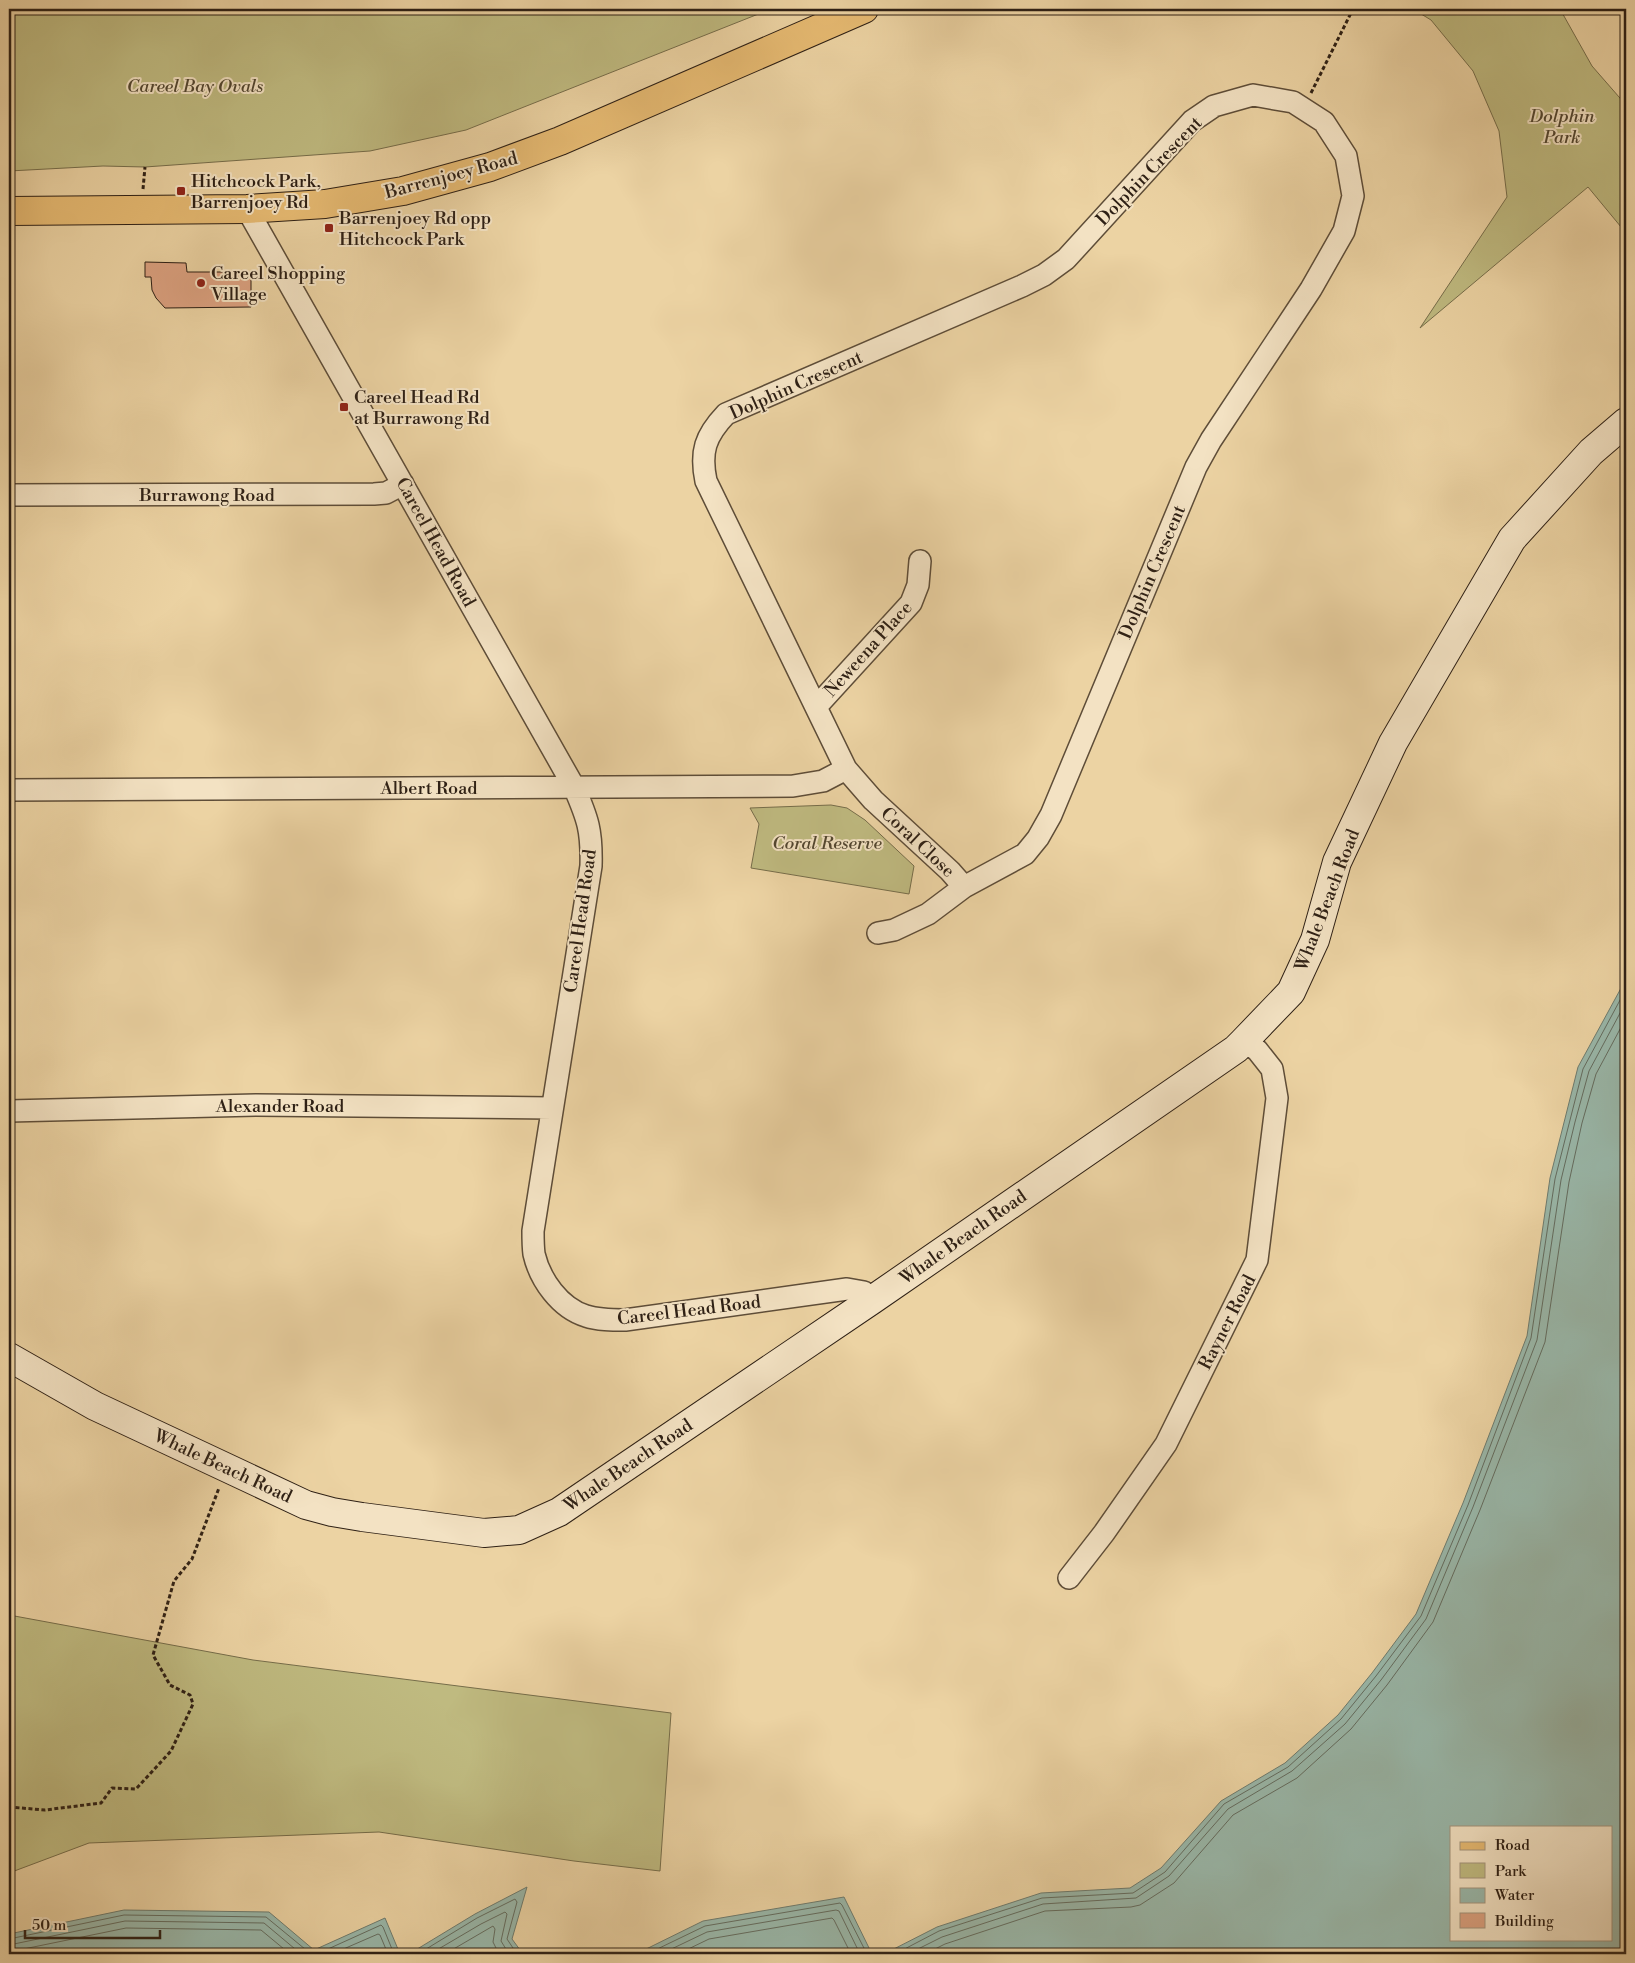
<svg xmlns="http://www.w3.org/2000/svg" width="1635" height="1963" viewBox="0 0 1635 1963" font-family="'Libre Bodoni',serif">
	<rect width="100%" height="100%" fill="#ecd3a3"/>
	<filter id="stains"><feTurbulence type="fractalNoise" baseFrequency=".004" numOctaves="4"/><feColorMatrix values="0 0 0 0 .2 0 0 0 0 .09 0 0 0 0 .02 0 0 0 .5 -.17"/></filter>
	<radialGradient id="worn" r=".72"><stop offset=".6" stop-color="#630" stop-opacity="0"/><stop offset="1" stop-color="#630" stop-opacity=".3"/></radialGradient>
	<path fill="#bfba80" stroke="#766d4a" d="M9 9H771L466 130 370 151 145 167 103 166 9 171Z
		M1413 9H1560L1592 66 1626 105V233L1588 187 1420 328 1507 197 1499 131 1473 71 1431 20Z
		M831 805 847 808 865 820 914 866 909 894 751 868 759 824 750 808Z
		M9 1615 253 1660 671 1713 660 1871 574 1861 379 1832 89 1843 9 1873Z"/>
	<path fill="#99b7a9" stroke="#6e7b6e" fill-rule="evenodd" d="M1626 979V1954H884L937 1927 1041 1893 1130 1888 1161 1868 1221 1801 1285 1763 1338 1715 1372 1673 1416 1614 1463 1503 1527 1336 1550 1178 1578 1067ZM1451 1827H1611V1939H1451Z
		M527 1887 512 1939 523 1954H409L475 1914Z
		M844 1897 872 1954H636L703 1921Z
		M124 1910 269 1912 314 1950 385 1918 400 1954H9V1934Z"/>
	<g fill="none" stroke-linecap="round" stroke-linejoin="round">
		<path stroke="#646c5f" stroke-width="1" d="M9 1939 124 1915 266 1917 311 1954
			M9 1945 125 1921 264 1923 301 1954
			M9 1952 126 1928 261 1930 290 1954
			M317 1954 381 1925 383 1927 394 1954
			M332 1954 378 1934 380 1935 388 1954
			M418 1954 477 1918 515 1899 517 1902 507 1939 517 1954
			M430 1954 481 1924 505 1912 507 1914 501 1941 509 1954
			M445 1954 493 1926 495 1929 493 1942 499 1954
			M647 1954 705 1926 840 1903 842 1905 867 1954
			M661 1954 707 1932 836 1910 839 1911 860 1954
			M678 1954 709 1939 832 1918 834 1920 851 1954
			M895 1954 939 1931 1042 1898 1133 1893 1165 1872 1224 1804 1288 1767 1341 1719 1376 1676 1421 1616 1468 1505 1531 1338 1555 1179 1583 1069 1626 989
			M908 1954 942 1937 1043 1904 1136 1898 1169 1876 1228 1809 1292 1771 1345 1724 1381 1680 1426 1619 1473 1507 1537 1340 1561 1180 1575 1122 1589 1071 1626 1002
			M925 1954 945 1944 1045 1911 1131 1907 1140 1905 1174 1883 1233 1815 1297 1778 1351 1729 1387 1685 1433 1622 1480 1510 1545 1342 1569 1182 1582 1123 1596 1074 1626 1018"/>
	</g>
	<path fill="#dca281" stroke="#2e2015" d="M145 262 186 263 187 272H251V307L165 308 156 298 152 290 151 277H145Z"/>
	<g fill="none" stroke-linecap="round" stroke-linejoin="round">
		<g stroke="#5e4d38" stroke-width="24">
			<path id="minor" d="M247 209 574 787C588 819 592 831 591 866L533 1231C533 1238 533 1246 534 1254 540 1280 560 1308 586 1316 598 1320 612 1320 625 1320L847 1289 864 1292 872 1300
				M9 495 374 494 386 493 403 484
				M816 707 911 603 918 585 920 561
				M9 790 793 786 823 781 846 769
				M878 933 894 930 928 914 964 887 1025 854 1038 838 1051 815 1196 467 1211 440 1311 289 1344 231 1353 196 1346 156 1324 122 1293 102 1253 95 1214 106 1192 121 1066 259 1044 275 1022 286 726 414C705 436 700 452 706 481L846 769 873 800 950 871 964 887
				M9 1111 256 1105 552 1108
				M1069 1578 1104 1533 1166 1444 1257 1260 1277 1098 1272 1069 1257 1050 1243 1042"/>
		</g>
		<g stroke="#2e2015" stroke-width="30">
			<path id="secondary" d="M9 1357 95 1406 306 1505 332 1512 362 1517 484 1533 519 1530 559 1512 872 1300 1236 1049 1243 1042 1291 992 1315 940 1337 862 1393 743 1512 539 1591 452 1626 422"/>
		</g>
		<g stroke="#2e2015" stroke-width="30">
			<path id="primary" d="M9 211 247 209 325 204 403 191 490 167 560 141 864 9"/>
		</g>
		<path stroke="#2e2015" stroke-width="3" stroke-dasharray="4 2.5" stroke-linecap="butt" d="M1311 93 1353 9
			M143 189 145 167
			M9 1807 45 1810 101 1803 112 1788 136 1789 171 1751 193 1704 190 1695 170 1685 153 1655 174 1581 192 1559 219 1488"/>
		<use href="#minor" stroke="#f3e2c3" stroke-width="21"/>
		<use href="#secondary" stroke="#f3e2c3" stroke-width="28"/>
		<use href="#primary" stroke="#e6ba72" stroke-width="28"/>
	</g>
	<g fill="#8f2418" stroke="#f3e2c3" stroke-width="2">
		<rect x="176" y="186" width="10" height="10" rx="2.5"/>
		<rect x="324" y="223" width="10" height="10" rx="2.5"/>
		<circle cx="201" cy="283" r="5"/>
		<rect x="339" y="402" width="10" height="10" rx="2.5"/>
	</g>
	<g text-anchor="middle" stroke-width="4" stroke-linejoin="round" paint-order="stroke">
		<g font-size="18" font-style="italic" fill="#524630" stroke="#f3e2c3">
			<text x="195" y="92">Careel Bay Ovals</text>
			<text x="1562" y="122">Dolphin<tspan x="1562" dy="21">Park</tspan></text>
			<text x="827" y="849">Coral Reserve</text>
		</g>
		<g font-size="18" fill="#2e2015" stroke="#f3e2c3">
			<text transform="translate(1149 171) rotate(-46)" y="6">Dolphin Crescent</text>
			<text transform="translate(451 175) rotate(-15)" y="6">Barrenjoey Road</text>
			<text transform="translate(796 385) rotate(-24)" y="6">Dolphin Crescent</text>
			<text x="207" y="501">Burrawong Road</text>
			<text transform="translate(436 542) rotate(61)" y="6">Careel Head Road</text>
			<text transform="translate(1152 572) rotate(-67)" y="6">Dolphin Crescent</text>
			<text transform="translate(868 649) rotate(-48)" y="6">Neweena Place</text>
			<text x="429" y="794">Albert Road</text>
			<text transform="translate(918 842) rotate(43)" y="6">Coral Close</text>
			<text transform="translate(1327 900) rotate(-69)" y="6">Whale Beach Road</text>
			<text transform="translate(580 921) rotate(-82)" y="6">Careel Head Road</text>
			<text x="280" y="1112">Alexander Road</text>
			<text transform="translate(963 1237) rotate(-35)" y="6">Whale Beach Road</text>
			<text transform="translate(689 1310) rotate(-7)" y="6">Careel Head Road</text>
			<text transform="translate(1227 1322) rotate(-63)" y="6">Rayner Road</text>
			<text transform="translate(628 1465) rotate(-34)" y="6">Whale Beach Road</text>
			<text transform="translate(223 1466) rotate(25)" y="6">Whale Beach Road</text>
		</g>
		<g font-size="18" fill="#2e2015" stroke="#f3e2c3" text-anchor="start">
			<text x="191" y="187">Hitchcock Park,<tspan x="191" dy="21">Barrenjoey Rd</tspan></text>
			<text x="339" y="224">Barrenjoey Rd opp<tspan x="339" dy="21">Hitchcock Park</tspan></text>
			<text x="211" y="279">Careel Shopping<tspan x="211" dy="21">Village</tspan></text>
			<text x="354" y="403">Careel Head Rd<tspan x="354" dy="21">at Burrawong Rd</tspan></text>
		</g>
	</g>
	<rect width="1635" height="1963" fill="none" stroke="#ecd3a3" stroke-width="30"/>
	<rect x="10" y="10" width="1615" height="1943" fill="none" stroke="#2e2015" stroke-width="2.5"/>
	<rect x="15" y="15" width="1605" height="1933" fill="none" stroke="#2e2015"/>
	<rect x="1450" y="1826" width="162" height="115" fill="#f3e2c3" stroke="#a4947d"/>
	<rect x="1460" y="1842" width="25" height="8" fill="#e6ba72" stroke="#a4947d"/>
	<text x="1495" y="1850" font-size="15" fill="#2e2015">Road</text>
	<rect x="1460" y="1863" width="25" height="15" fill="#bfba80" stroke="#a4947d"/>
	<text x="1495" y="1876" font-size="15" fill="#2e2015">Park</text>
	<rect x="1460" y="1888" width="25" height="15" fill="#99b7a9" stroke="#a4947d"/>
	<text x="1495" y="1900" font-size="15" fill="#2e2015">Water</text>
	<rect x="1460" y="1913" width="25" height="15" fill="#dca281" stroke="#a4947d"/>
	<text x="1495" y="1926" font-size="15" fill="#2e2015">Building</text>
	<path d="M25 1930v8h135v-8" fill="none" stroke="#2e2015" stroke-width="2.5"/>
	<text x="32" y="1930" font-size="15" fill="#2e2015" stroke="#f3e2c3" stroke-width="4" paint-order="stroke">50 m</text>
	<rect width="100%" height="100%" filter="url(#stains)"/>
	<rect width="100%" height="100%" fill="url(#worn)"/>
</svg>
